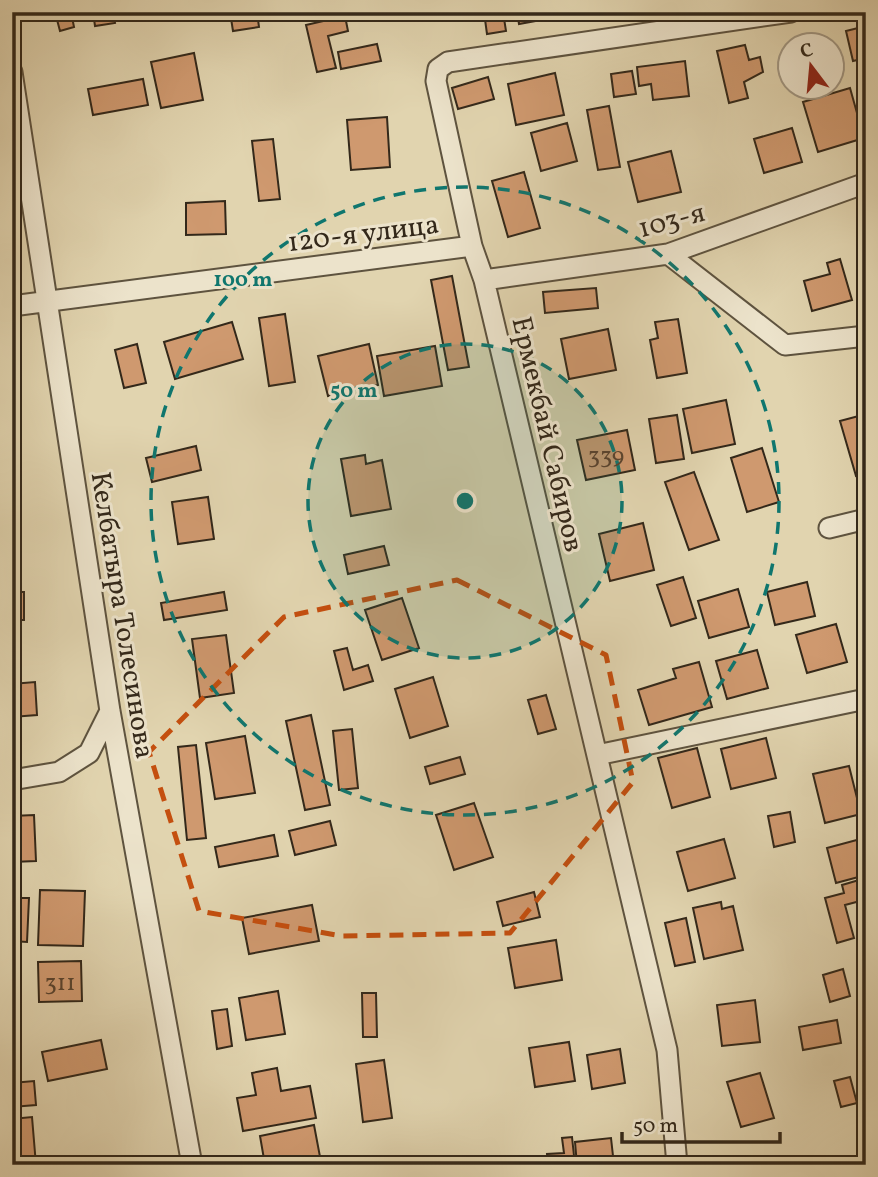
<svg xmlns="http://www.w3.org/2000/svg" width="878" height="1177" viewBox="0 0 878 1177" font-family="Vollkorn,serif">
	<rect width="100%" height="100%" fill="#e1d4af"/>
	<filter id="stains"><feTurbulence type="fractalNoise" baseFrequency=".00286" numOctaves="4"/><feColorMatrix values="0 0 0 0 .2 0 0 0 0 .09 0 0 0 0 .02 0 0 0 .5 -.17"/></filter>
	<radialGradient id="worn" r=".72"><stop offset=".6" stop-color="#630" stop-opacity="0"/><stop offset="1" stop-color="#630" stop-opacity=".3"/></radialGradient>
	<path fill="#cf996f" stroke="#33281a" stroke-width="2" d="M55 12H71L74 27 60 31Z
		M93 12H113L115 23 95 26Z
		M141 12H177L143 20Z
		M230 12H257L259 27 233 31Z
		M484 12H503L506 31 487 34Z
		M517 12H562L563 16 519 24Z
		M345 16 348 31 328 36 336 68 317 72 306 25Z
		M866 26V58L853 61 846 31Z
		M377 44 381 61 341 69 338 52Z
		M745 45 749 60 760 57 763 72 744 82 748 98 729 103 717 51Z
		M194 53 203 100 161 108 151 62Z
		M685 61 689 96 653 100 651 84 639 86 637 67Z
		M632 71 636 94 614 97 611 74Z
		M555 73 564 115 516 125 508 84Z
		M488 77 494 99 458 109 452 88Z
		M143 79 148 105 93 115 88 89Z
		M850 88 864 138 818 152 803 102Z
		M609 106 620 167 598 170 587 110Z
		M387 117 390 167 351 170 347 120Z
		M567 123 577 161 541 171 531 133Z
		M792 128 802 162 764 173 754 139Z
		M273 139 280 199 259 201 252 141Z
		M671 151 681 192 638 202 628 162Z
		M524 172 540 228 508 237 492 181Z
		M225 201 226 234 186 235V203Z
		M840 259 852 300 812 311 804 281 830 274 827 263Z
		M452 276 469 367 448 370 431 280Z
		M596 288 598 308 545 313 543 292Z
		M285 314 295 382 269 386 259 318Z
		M678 319 687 373 657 378 650 340 658 338 655 322Z
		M232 322 243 359 175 379 164 342Z
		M608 329 616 370 569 379 561 339Z
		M137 344 146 383 124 388 115 350Z
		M369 344 378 385 328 396 318 356Z
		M435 346 442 386 384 396 377 356Z
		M726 400 735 444 692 453 683 409Z
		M866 414V473L856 476 840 421Z
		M677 415 684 459 656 463 649 419Z
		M627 430 635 470 586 480 577 440Z
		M196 446 201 470 152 482 146 458Z
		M762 448 779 502 747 512 731 458Z
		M365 455 366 464 382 460 391 509 351 516 341 459Z
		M12 463 19 524 12 525Z
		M694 472 719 540 689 550 665 482Z
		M208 497 214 539 178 544 172 502Z
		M643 523 654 570 610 581 599 534Z
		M384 546 389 565 348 574 344 555Z
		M683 577 696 618 671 626 657 585Z
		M807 582 815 616 775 625 767 592Z
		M738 589 749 627 709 638 698 601Z
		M12 592H24V620H12Z
		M224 592 227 610 164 620 161 603Z
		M402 598 419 648 382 660 365 610Z
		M836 624 847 662 807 673 796 635Z
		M226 635 234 693 200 698 192 639Z
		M347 648 353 670 368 665 373 681 344 690 334 651Z
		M757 650 768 688 727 699 716 661Z
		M699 662 712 707 649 725 638 690 676 678 673 669Z
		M433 677 448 726 410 738 395 689Z
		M35 682 37 715 12 717V684Z
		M546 695 556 729 538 734 528 700Z
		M311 715 330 805 305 810 286 721Z
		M352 729 358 788 339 790 333 731Z
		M245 736 255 793 215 799 206 743Z
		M766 738 776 778 731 789 721 749Z
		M196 745 206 838 187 840 178 747Z
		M697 748 710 797 672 808 658 758Z
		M460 757 465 774 430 784 425 767Z
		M849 766 861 814 825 823 813 774Z
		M474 803 493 857 454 870 436 815Z
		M790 812 795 842 774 847 768 816Z
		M34 815 36 861 12 862V816Z
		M330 821 336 845 295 855 289 831Z
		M274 835 278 856 219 867 215 847Z
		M864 838 866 875 836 883 827 848Z
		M724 839 735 878 688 891 677 852Z
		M859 880 864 900 845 905 854 938 837 943 825 898 844 893 842 885Z
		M40 890 85 891 83 946 38 945Z
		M534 892 540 917 503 926 497 902Z
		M12 898H29L27 942 12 941Z
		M721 902 722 909 733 906 743 950 704 959 693 908Z
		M312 905 319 941 249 954 242 918Z
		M686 918 695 962 675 966 665 923Z
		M556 940 562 980 515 988 508 948Z
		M81 961 82 1001 39 1002 38 962Z
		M843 969 850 996 830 1002 823 975Z
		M278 991 285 1034 246 1040 239 998Z
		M362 993H376L377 1037H363Z
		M12 998 18 1043H12Z
		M755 1000 760 1042 722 1046 717 1005Z
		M227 1009 232 1046 217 1049 212 1011Z
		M837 1020 841 1043 803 1050 799 1027Z
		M101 1040 107 1069 48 1081 42 1052Z
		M569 1042 575 1081 535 1087 529 1048Z
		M620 1049 625 1083 592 1089 587 1055Z
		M384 1060 392 1118 363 1122 356 1064Z
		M277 1068 281 1091 310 1086 316 1118 243 1131 237 1098 256 1095 252 1073Z
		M760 1073 774 1118 741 1127 727 1082Z
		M850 1077 857 1103 841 1107 834 1081Z
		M34 1081 36 1105 12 1107V1083Z
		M32 1117 36 1165H12V1119Z
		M314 1125 321 1162 265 1165 260 1136Z
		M572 1137 575 1165H548L547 1154 564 1153 562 1138Z
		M611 1138 614 1165H577L575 1142Z
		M866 1154V1165H852L850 1158Z"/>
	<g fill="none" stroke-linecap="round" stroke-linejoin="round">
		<g stroke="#5e533f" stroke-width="23">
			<path id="minor" d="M12 72 110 711 192 1165
				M668 254 785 345 866 336
				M484 280 668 254 866 183
				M12 306 472 246
				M829 528 866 519
				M597 755 866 699
				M12 780 59 772 89 753 110 711
				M677 1165 667 1050 484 280 472 246 436 81 438 69 448 62 791 12"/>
		</g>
		<use href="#minor" stroke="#ece3cb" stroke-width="19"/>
	</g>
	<path fill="none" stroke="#c44f0f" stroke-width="5" stroke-dasharray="14 9" stroke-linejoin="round" d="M457 580 606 655 633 782 510 933 342 936 199 911 149 752 284 617Z"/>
	<circle cx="465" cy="501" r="157" fill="#0f766e" fill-opacity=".12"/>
	<g fill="none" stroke="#0f766e" stroke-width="3.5" stroke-dasharray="12 9">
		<circle cx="465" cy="501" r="157"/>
		<circle cx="465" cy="501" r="314"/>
	</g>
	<g text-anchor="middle" stroke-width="6" stroke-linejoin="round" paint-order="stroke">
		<g font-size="24" fill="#5a442f">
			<text x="606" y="463">339</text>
			<text x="60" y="990">311</text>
		</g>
		<g font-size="28" fill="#33281a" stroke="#ece3cb">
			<text transform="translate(671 219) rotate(-15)" y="10">103-я</text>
			<text transform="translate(363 232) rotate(-7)" y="10">120-я улица</text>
			<text transform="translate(549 434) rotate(77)" y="10">Ермекбай Сабиров</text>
			<text transform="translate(124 615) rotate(81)" y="10">Келбатыра Толесинова</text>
		</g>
	</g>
	<circle cx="465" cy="501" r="10" fill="#0f766e" stroke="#ece3cb" stroke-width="3.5"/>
	<g font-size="21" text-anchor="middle" font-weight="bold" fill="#0f766e" stroke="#ece3cb" stroke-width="6" stroke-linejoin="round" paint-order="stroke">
		<text x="243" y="286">100 m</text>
		<text x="354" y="397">50 m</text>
	</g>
	<rect width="878" height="1177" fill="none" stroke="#e1d4af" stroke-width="42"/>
	<rect x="14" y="14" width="850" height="1149" fill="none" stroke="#33281a" stroke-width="3.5"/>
	<rect x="21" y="21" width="836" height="1135" fill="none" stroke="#33281a" stroke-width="2"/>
	<g transform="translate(811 66) rotate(344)"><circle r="33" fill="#ece3cb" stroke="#a29884" stroke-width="2"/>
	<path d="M0-5L12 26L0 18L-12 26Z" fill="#8f2418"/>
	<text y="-10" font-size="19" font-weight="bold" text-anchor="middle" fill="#33281a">С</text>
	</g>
	<path d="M622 1132v10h158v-10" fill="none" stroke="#33281a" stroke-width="3.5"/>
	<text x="633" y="1132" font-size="21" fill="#33281a" stroke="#ece3cb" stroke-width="5" paint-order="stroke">50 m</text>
	<rect width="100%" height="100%" filter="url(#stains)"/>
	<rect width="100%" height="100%" fill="url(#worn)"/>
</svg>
